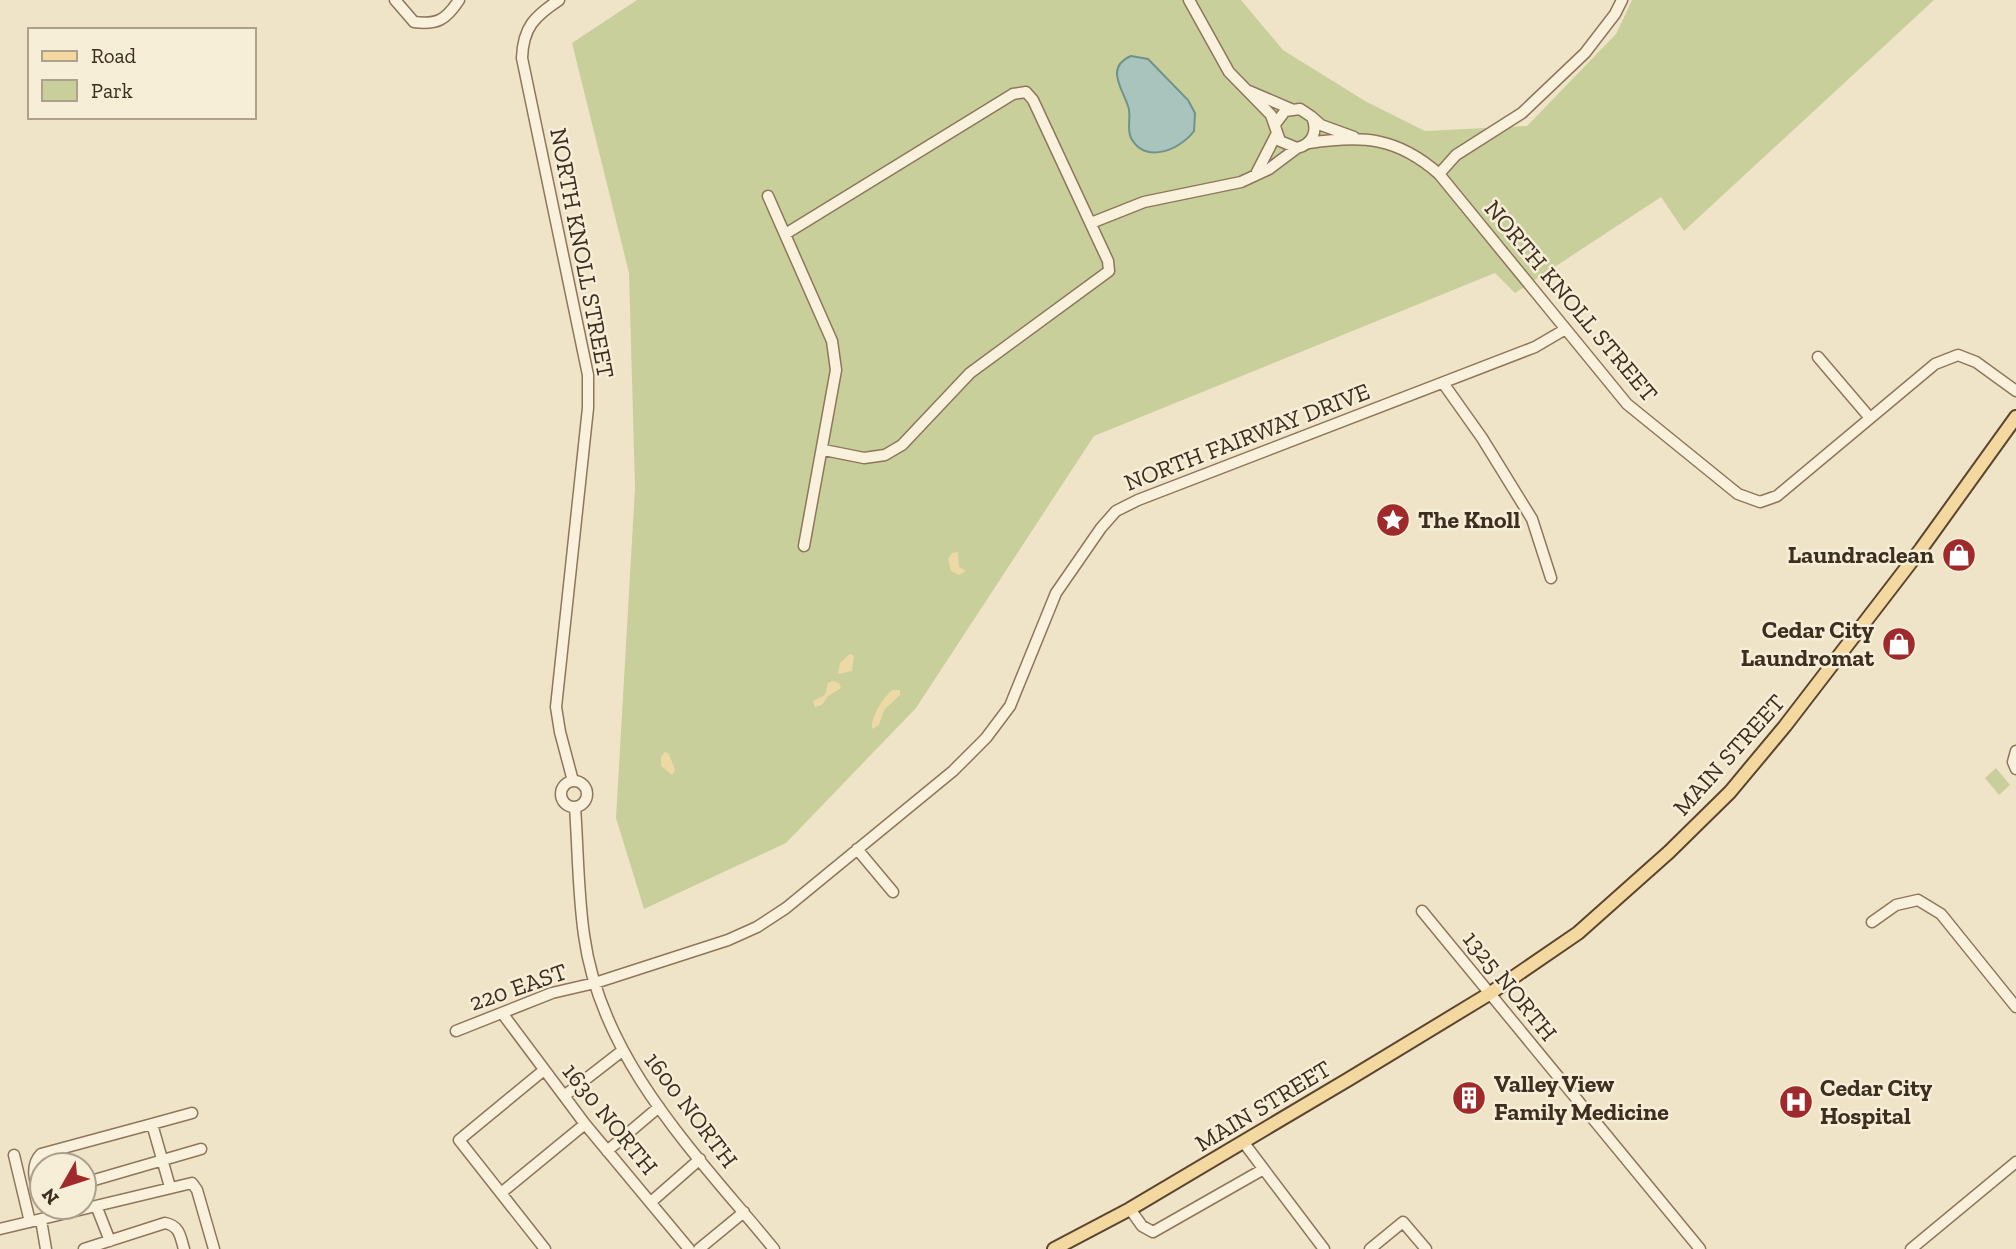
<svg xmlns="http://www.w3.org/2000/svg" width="2016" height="1249" viewBox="0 0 2016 1249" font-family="'Zilla Slab',serif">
	<rect width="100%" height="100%" fill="#f0e4c8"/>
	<path fill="#c9cf9b" d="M637 0H1241L1283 50 1365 101 1425 131 1527 126 1616 34 1632 0H1934L1684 231 1661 197 1515 293 1495 273 1094 436 916 708 786 843 644 909 616 818 635 488 629 273 572 43Z
		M1996 768 2010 785 1999 795 1985 778Z"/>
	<path fill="#ecd9a5" d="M958 552 959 567 966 571 959 575 951 571 948 559 952 553Z
		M850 654 854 656 852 671 838 674 840 663Z
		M833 681 839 683 841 688 828 696 822 705 815 707 813 701 825 695 828 683Z
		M893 690H900V695L884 710 879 725 872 729C870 719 884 695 893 690Z
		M665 752 669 754 675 770 672 775 661 766V757Z"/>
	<path fill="#a9c4bc" stroke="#6f938a" stroke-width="2" d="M1131 56 1148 59 1188 100 1195 113 1194 131C1181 149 1146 165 1131 138 1126 127 1132 116 1128 106 1122 88 1105 67 1131 56Z"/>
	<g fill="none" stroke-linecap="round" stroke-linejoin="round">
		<g stroke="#8d765c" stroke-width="13">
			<path id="minor" d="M395 0 414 22C437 25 446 20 459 0
				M559 0C535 16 523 27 522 58L588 375V408L556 707 560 732 573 781
				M1189 0 1229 72 1271 115 1280 141 1297 148C1313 144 1318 131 1312 117L1300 109 1285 111 1276 123
				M1249 91 1291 109
				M1312 117 1321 125 1354 137
				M1309 143C1363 135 1397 137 1439 174L1627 404 1738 494 1760 502 1777 496 1935 364 1958 355 1976 362 2016 391
				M1257 172 1276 135
				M1439 174 1456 155 1522 113 1585 53 1615 14 1622 0
				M768 196 832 341 836 370 804 546
				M1091 223 1144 202 1241 182 1269 169 1297 148
				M787 233 1013 94 1026 92 1033 100 1108 261 1109 271 970 373 902 445 885 455 864 458 824 450
				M1818 357 1870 418
				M1443 383 1482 438 1532 519 1551 578
				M2016 751 2013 762 2016 769
				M561 794a13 13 0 1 1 26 0a13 13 0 1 1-26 0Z
				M575 807C578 849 578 893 584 935 601 1061 697 1155 774 1249
				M857 849 893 892
				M1422 911 1700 1249
				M1872 922 1896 905 1918 900 1941 914 2016 1007
				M502 1013 585 1124 689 1249
				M456 1031 552 993 595 983 728 940 757 927 786 908 953 771 986 738 1010 706 1056 593 1101 528 1116 511 1138 500 1535 347 1564 330
				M544 1070 459 1140 545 1249
				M564 1096 622 1051
				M1244 1143 1324 1249
				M607 1151 659 1107
				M14 1155 30 1222
				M84 1183 201 1149
				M170 1187 152 1124 192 1113
				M501 1193 585 1124
				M42 1194C34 1185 30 1165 41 1154L152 1124
				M651 1202 700 1159
				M97 1208 110 1241
				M1130 1209 1142 1226 1153 1232 1262 1170
				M41 1220 46 1249
				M0 1229 192 1183 197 1190 214 1249
				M84 1249 165 1223C180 1226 180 1236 184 1249
				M699 1249 744 1212
				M1370 1249 1403 1222 1426 1249
				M1911 1249 2016 1162"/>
		</g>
		<g stroke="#5b4430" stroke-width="16">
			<path id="major" d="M1054 1249 1130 1209 1349 1079 1489 994 1578 933 1669 852 1730 792 1785 726 1921 549 2016 417"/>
		</g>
		<use href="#minor" stroke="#faf1dc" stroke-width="10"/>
		<use href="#major" stroke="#f3d9a0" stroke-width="12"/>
	</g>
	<defs>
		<g id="sight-disc" transform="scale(1.75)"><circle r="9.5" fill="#9e2a2b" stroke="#f7eed8"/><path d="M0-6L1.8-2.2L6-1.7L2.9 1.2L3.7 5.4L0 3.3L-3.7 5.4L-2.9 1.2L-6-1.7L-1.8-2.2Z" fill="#fff"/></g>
		<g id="shop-disc" transform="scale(1.75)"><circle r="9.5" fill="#9e2a2b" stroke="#f7eed8"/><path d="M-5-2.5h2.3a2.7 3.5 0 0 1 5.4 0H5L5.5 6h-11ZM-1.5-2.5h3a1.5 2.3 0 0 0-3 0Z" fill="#fff"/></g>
		<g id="building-disc" transform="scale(1.75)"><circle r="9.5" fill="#9e2a2b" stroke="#f7eed8"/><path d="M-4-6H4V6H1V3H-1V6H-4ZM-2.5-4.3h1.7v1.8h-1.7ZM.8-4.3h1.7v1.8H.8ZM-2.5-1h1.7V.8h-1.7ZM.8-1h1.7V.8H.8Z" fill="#fff"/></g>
		<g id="hospital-disc" transform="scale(1.75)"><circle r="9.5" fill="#9e2a2b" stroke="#f7eed8"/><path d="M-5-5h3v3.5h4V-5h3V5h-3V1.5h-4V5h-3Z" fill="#fff"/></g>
	</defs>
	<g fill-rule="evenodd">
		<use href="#sight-disc" x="1393" y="520"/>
		<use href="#shop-disc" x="1959" y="555"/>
		<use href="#shop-disc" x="1899" y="644"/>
		<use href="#building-disc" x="1469" y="1098"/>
		<use href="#hospital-disc" x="1796" y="1102"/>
	</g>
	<g text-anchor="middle" stroke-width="5" stroke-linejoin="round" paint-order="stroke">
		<g font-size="24" fill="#3d2e20" stroke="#f7eed8">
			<text transform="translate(582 253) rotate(79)" y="8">NORTH KNOLL STREET</text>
			<text transform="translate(1571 301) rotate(50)" y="8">NORTH KNOLL STREET</text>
			<text transform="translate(1247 437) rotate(-21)" y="8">NORTH FAIRWAY DRIVE</text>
			<text transform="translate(1729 755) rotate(-48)" y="8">MAIN STREET</text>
			<text transform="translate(1510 986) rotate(51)" y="8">1325 NORTH</text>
			<text transform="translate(518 987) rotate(-19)" y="8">220 EAST</text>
			<text transform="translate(1263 1106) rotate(-31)" y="8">MAIN STREET</text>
			<text transform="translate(691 1110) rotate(53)" y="8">1600 NORTH</text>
			<text transform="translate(610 1119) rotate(51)" y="8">1630 NORTH</text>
		</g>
		<g font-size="24" font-weight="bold" fill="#3d2e20" stroke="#f7eed8" text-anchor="start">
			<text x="1418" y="528">The Knoll</text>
			<text x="1934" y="563" text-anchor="end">Laundraclean</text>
			<text x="1874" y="638" text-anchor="end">Cedar City<tspan x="1874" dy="28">Laundromat</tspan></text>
			<text x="1494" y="1092">Valley View<tspan x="1494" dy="28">Family Medicine</tspan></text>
			<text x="1820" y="1096">Cedar City<tspan x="1820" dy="28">Hospital</tspan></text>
		</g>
	</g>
	<rect x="28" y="28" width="228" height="91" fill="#f7eed8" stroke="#ada18e" stroke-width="2"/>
	<rect x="42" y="51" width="35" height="10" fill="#f3d9a0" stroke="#ada18e" stroke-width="2"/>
	<text x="91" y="63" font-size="21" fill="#3d2e20">Road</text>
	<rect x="42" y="80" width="35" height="21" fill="#c9cf9b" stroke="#ada18e" stroke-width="2"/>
	<text x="91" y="98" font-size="21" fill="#3d2e20">Park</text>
	<g transform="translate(63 1186) rotate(231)"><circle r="33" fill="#f7eed8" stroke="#ada18e" stroke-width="2"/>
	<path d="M0-5L12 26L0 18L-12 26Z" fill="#9e2a2b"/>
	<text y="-10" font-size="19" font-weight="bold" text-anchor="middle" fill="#3d2e20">N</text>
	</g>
</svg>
